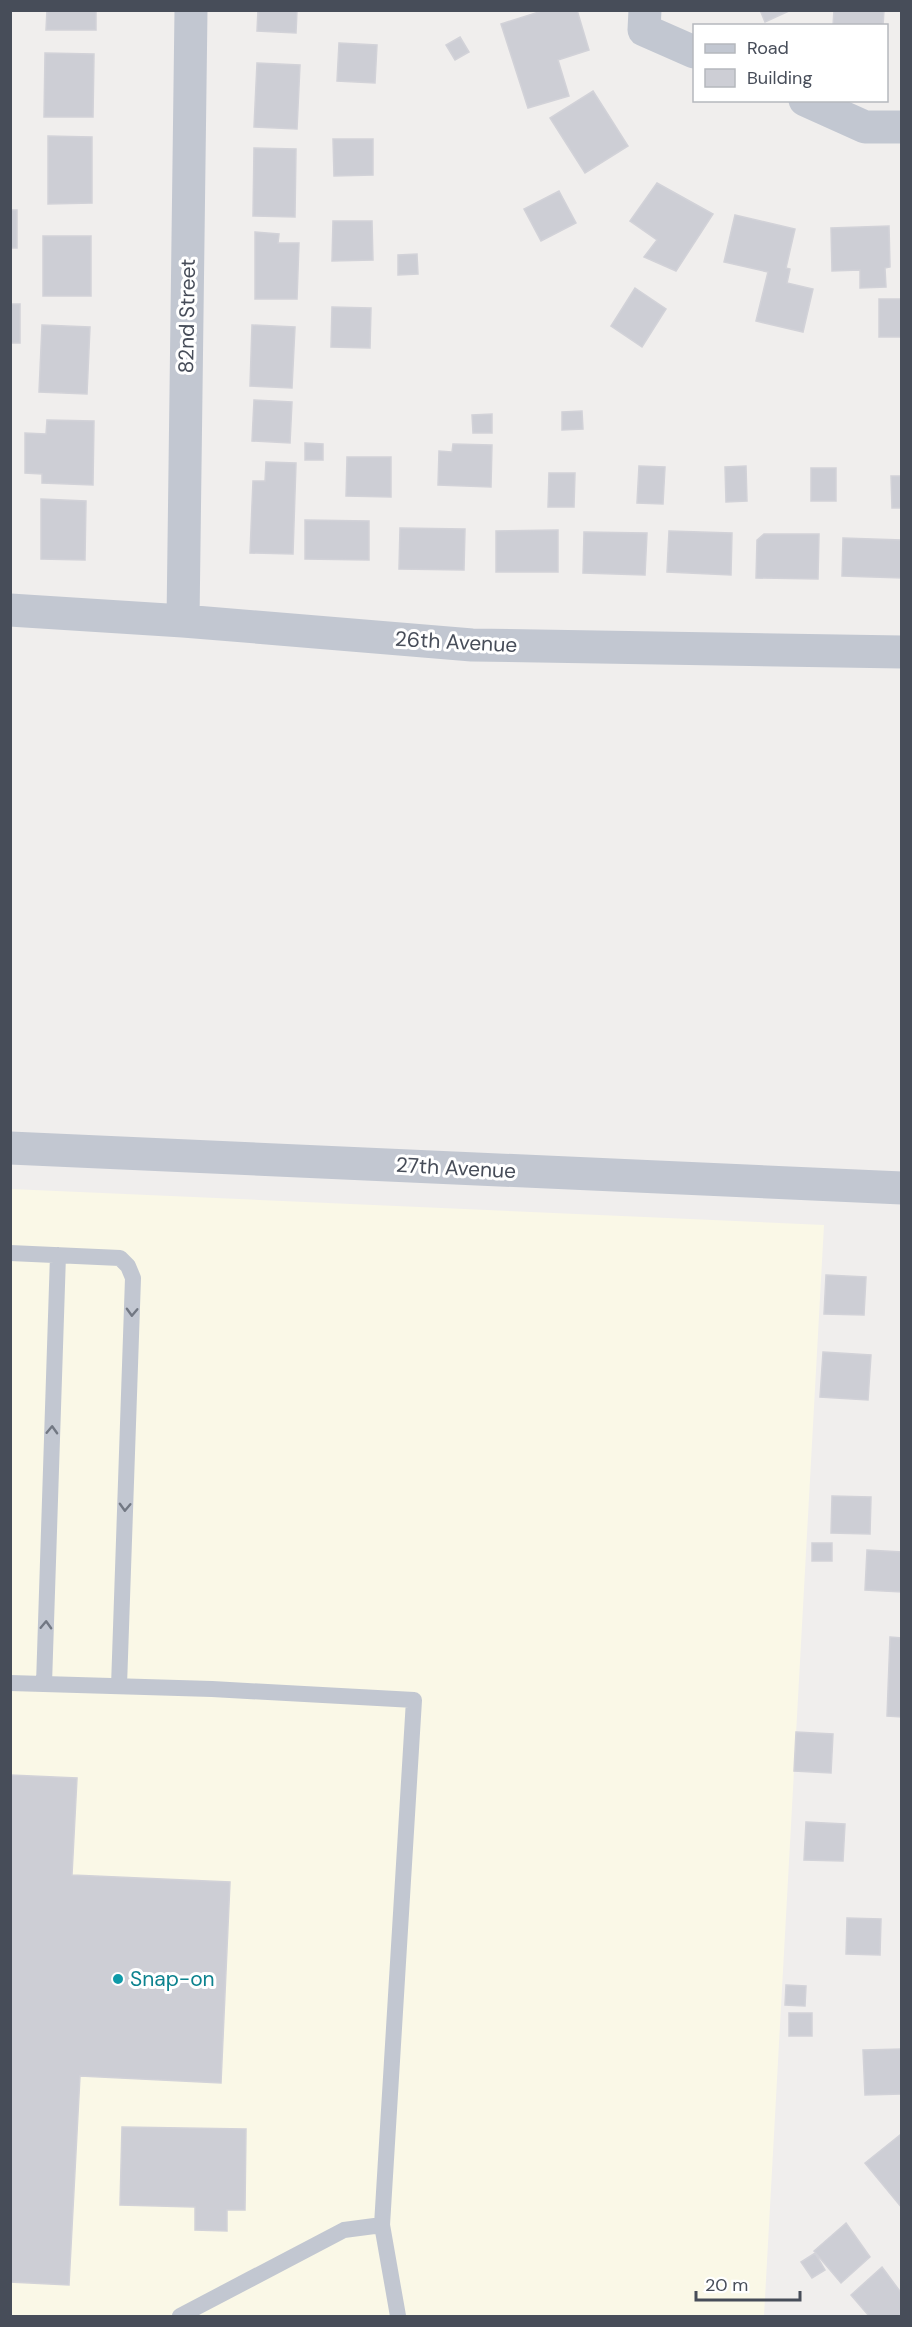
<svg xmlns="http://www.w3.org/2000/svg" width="912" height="2327" viewBox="0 0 912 2327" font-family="'DM Sans',sans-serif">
	<rect width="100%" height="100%" fill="#f0eeed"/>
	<path fill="#faf8e7" d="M11 1189 824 1225 764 2316H11Z"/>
	<path fill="#cdced5" stroke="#d2d2d8" stroke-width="1.5" d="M47 10H96V30H46Z
		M258 10H297L296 33 257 31Z
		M545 10H577L589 50 558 60 569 96 528 108 501 24Z
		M760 10H791L765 22Z
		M834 10H884L883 26H833Z
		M460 37 469 52 455 60 446 45Z
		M339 43 377 45 375 83 337 81Z
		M45 53 94 54 93 117H44Z
		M257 63 300 65 297 129 254 127Z
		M593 91 628 146 585 173 550 118Z
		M48 136 92 137V203L48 204Z
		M333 139H373V175L334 176Z
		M254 148 296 149 295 217 253 216Z
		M657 183 713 214 676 271 644 257 657 240 630 221Z
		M559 191 576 223 541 241 524 209Z
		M10 210H17V248H10Z
		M735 215 795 229 786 268 790 269 787 283 813 289 803 332 756 321 768 272 724 262Z
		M333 221H372L373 260 332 261Z
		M889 226 890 267 885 268 886 287 860 288V270L832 271 831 228Z
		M255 232 279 234 278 243H299L297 299H255Z
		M43 236H91V296H43Z
		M417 254 418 274 398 275V255Z
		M635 288 666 309 642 347 611 326Z
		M879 299H902V337H879Z
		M10 304H20V343H10Z
		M332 307 371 308 370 348 331 347Z
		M42 325 90 327 87 394 39 392Z
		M252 325 295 327 292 388 250 386Z
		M254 400 292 402 290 443 252 441Z
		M582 411 583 429 562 430V412Z
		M492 414V433H473L472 415Z
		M47 420 94 421 93 485 42 483V474L25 473V433L46 434Z
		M305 443 323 444V460H305Z
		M453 444 492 445 491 487 438 485 439 451 452 452Z
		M347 457H391V497L346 496Z
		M266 462 296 463 293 554 250 553 253 481H265Z
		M639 466 665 467 663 504 637 503Z
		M746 466 747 501 726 502 725 467Z
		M811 468H836V501H811Z
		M549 473H575L574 507H548Z
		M891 476H902V508H892Z
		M41 499 86 501 85 560 41 559Z
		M305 520 369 521V560L305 559Z
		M400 528 465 529 464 570 399 569Z
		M558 530V572H496V531Z
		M669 531 732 533 731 575 667 572Z
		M584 532 647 533 645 575 583 573Z
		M764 534H819L818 579 756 578 757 540Z
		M843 538 902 540V578L842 576Z
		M826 1275 866 1277 864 1315 824 1314Z
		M823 1352 871 1355 868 1400 820 1397Z
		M832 1496 871 1497 870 1534 831 1533Z
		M812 1543H832V1561H812Z
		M867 1550 902 1552V1592L865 1590Z
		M890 1637 902 1638V1717L887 1716Z
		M796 1732 833 1734 831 1773 794 1771Z
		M10 1775 77 1778 72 1875 230 1882 221 2083 80 2076 69 2285 10 2282Z
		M806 1822 845 1824 843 1861 804 1860Z
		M847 1918 881 1919 880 1955 846 1954Z
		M786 1985 806 1986 805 2006 785 2005Z
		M789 2013H812V2036H789Z
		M902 2049V2094L865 2095 863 2050Z
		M122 2127 246 2129 245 2210H227V2231L195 2230V2207L120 2205Z
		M900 2135 902 2137V2208L865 2163Z
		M846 2223 870 2257 841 2283 814 2251Z
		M815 2253 825 2270 812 2278 801 2262Z
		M882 2267 902 2294 900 2316H869L851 2295Z"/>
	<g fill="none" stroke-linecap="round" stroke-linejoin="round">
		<path stroke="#c2c7d1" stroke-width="16" d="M10 1253 120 1258 128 1266 133 1278 119 1686
			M10 1683 212 1689 414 1700 382 2225
			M44 1684 58 1255
			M180 2316 344 2230 382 2225 398 2316"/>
		<path stroke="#c2c7d1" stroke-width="33" d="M645 10 644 30 694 52
			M805 100 865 127H902
			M10 610 183 621 472 645 902 652
			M183 621 191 10
			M10 1148 902 1188"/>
	</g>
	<defs><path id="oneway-chevron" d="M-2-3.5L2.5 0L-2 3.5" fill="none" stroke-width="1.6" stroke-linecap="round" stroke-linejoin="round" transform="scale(1.5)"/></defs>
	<g stroke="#727883">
		<use href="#oneway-chevron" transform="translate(132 1312) rotate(92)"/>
		<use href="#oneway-chevron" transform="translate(52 1430) rotate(-88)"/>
		<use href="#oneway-chevron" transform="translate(125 1507) rotate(92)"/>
		<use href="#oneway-chevron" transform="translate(46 1625) rotate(-88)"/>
	</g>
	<circle fill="#0f9aa8" stroke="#fff" stroke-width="2" cx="118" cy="1979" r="6"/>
	<g text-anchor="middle" stroke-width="6" stroke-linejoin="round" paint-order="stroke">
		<g font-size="21" fill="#474d59" stroke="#fff">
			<text transform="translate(187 316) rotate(-89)" y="7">82nd Street</text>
			<text transform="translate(456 642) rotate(3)" y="7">26th Avenue</text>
			<text transform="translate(456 1168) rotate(3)" y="7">27th Avenue</text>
		</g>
		<g font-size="21" fill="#0d838f" stroke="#fff" text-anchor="start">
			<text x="130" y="1986">Snap-on</text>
		</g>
	</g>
	<rect width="912" height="2327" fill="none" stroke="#474d59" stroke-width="24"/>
	<rect x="693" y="24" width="195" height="78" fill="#ffffff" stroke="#b5b8bd" stroke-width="1.5"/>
	<rect x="705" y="44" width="30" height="9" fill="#c2c7d1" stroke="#b5b8bd" stroke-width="1.5"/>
	<text x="747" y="54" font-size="18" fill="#474d59">Road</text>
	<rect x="705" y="69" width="30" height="18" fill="#cdced5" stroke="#b5b8bd" stroke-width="1.5"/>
	<text x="747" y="84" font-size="18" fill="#474d59">Building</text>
	<path d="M696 2291v9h104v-9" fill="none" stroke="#474d59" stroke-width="3"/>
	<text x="705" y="2291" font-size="18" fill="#474d59" stroke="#ffffff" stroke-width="4.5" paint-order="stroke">20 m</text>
</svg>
